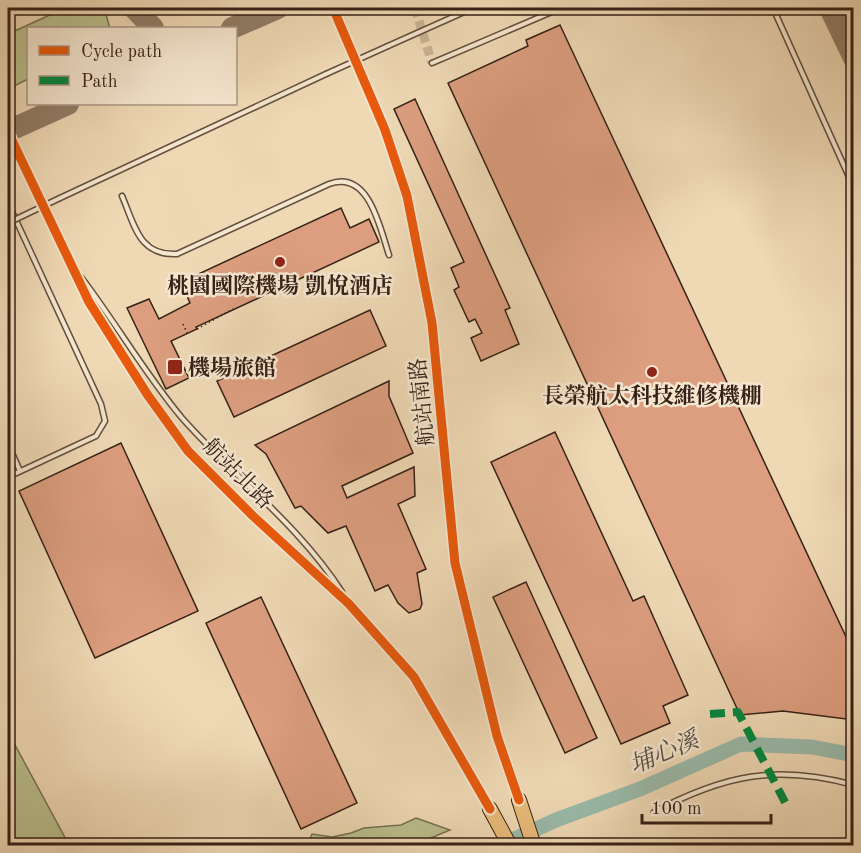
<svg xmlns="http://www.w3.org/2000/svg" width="861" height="853" viewBox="0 0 861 853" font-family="'Old Standard TT','Noto Serif TC',serif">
	<rect width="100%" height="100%" fill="#efd9b5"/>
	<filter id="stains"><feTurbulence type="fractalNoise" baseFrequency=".00333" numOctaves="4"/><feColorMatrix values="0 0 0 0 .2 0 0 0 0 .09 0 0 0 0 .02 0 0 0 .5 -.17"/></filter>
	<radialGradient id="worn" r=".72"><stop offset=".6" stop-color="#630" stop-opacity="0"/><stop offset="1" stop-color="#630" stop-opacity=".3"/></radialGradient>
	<path fill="#babf8d" stroke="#787052" stroke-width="1.5" d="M65 8H104L110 28H28V79L8 89V34Z
		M8 732 69 845H8Z
		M416 818 450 830 414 845H307L312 834 332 837 351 833 364 828 401 825Z"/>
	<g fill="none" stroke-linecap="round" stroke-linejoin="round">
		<path stroke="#9abaab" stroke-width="15" d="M499 846 556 820 640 789 741 744 812 747 854 755"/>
		<path stroke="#927d66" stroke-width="22" d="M134 8 153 28
			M830 8 854 58
			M232 28 278 8
			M8 131 68 104"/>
	</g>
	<path fill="#dc9e7f" stroke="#362117" stroke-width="1.5" d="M560 25 854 654V720L783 711 740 715 448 83 528 46 526 40Z
		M415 99 510 308 505 310 519 344 481 361 471 338 482 333 475 319 469 322 454 290 459 287 451 268 464 262 394 109Z
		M341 208 350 228 369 219 379 242 196 327 197 329 171 341 189 378 166 389 127 308 149 299 159 319 190 303 181 282Z
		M370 310 386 346 234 417 217 381Z
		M389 381V396L413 453 342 486 347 498 414 467 415 496 398 504 426 569 417 573 422 604 420 609 409 613 398 603 388 585 375 591 346 526 328 533 301 506 295 508 266 454 255 445Z
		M555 432 633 601 644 596 688 695 663 706 670 723 621 744 491 462Z
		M121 443 198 611 95 658 19 491Z
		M526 582 597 738 565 753 493 597Z
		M261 597 357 803 301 829 206 623Z"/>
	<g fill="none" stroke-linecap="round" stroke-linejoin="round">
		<path stroke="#cab495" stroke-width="9" stroke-dasharray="9 4.5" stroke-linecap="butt" d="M415 8 432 63"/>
		<g stroke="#644f3e" stroke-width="7">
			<path id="service" d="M773 8 854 188
				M388 46 473 8
				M432 63 561 8
				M122 196C135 226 139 256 177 254L329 184C369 169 380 228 389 255
				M60 198 326 74
				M8 203 101 404 105 421 96 436 8 477
				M81 277C116 323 145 374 182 418 234 477 299 525 342 592
				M8 444 20 471
				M654 812C724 775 776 764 854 785
				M658 846 659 844"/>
		</g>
		<g stroke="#644f3e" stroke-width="12">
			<path id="tertiary" d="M333 8 385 130 407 196 432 323 455 563 497 736 519 800
				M8 132 89 302 147 394 188 451 253 516 349 604 414 677 490 809"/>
		</g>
		<g stroke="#362117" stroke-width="16">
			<path id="motorway" d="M519 800 534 846
				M490 809 510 846"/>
		</g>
		<path stroke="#362117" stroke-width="1.5" stroke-dasharray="1.5 3" stroke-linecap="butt" d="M183 324 187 333
			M197 329 233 309"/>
		<use href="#service" stroke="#f5e6cf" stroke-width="4"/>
		<use href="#tertiary" stroke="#f5e6cf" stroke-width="9"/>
		<use href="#motorway" stroke="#e8bc7a" stroke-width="14"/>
		<g stroke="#644f3e" stroke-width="7" stroke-linecap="butt">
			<path id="service-bridge" d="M326 74 388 46
				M8 223 60 198"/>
		</g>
		<use href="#service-bridge" stroke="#f5e6cf" stroke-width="4"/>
		<path stroke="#00873e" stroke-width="8" stroke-dasharray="15 8" stroke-linecap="butt" d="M710 714 738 712 786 804"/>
		<g stroke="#f5e6cf" stroke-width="13">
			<path id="cycleway" d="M333 8 385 130 407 196 432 323 455 563 497 736 519 800
				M8 132 89 302 147 394 188 451 253 516 349 604 414 677 490 809"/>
		</g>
		<use href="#cycleway" stroke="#e8590c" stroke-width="9"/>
	</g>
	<g fill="#8f2418" stroke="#f5e6cf" stroke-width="2">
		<circle cx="280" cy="262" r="6"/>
		<rect x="167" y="359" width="16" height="16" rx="3"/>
		<circle cx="652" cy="372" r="6"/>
	</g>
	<g text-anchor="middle" stroke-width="5" stroke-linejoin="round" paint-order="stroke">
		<g font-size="22" font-weight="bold" fill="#362117" stroke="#f5e6cf">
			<text x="280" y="293">桃園國際機場 凱悅酒店</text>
			<text x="188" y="375" text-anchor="start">機場旅館</text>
			<text x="652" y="403">長榮航太科技維修機棚</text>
		</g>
		<g font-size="22" fill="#362117" stroke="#f5e6cf">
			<text transform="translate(421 402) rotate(-96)" y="8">航站南路</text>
			<text transform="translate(239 473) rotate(45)" y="8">航站北路</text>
		</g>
		<g font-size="24" font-style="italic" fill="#544f43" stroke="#f5e6cf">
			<text transform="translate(664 752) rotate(-23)" y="8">埔心溪</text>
		</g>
	</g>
	<rect width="861" height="853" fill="none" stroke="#efd9b5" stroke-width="30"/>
	<rect x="9" y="9" width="843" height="835" fill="none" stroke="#362117" stroke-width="3"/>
	<rect x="15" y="15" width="831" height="823" fill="none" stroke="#362117" stroke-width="1.5"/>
	<rect x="27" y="27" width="210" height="78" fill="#f5e6cf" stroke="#a99785" stroke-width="1.5"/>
	<rect x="39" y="46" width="30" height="9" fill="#e8590c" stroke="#a99785" stroke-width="1.5"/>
	<text x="81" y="57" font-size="18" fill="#362117">Cycle path</text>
	<rect x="39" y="76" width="30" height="9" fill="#00873e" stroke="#a99785" stroke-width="1.5"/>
	<text x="81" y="87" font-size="18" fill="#362117">Path</text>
	<path d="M642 814v9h129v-9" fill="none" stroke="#362117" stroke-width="3"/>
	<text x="651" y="814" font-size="18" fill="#362117" stroke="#f5e6cf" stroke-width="4.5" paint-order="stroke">100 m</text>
	<rect width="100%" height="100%" filter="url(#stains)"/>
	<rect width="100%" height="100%" fill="url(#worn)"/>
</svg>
